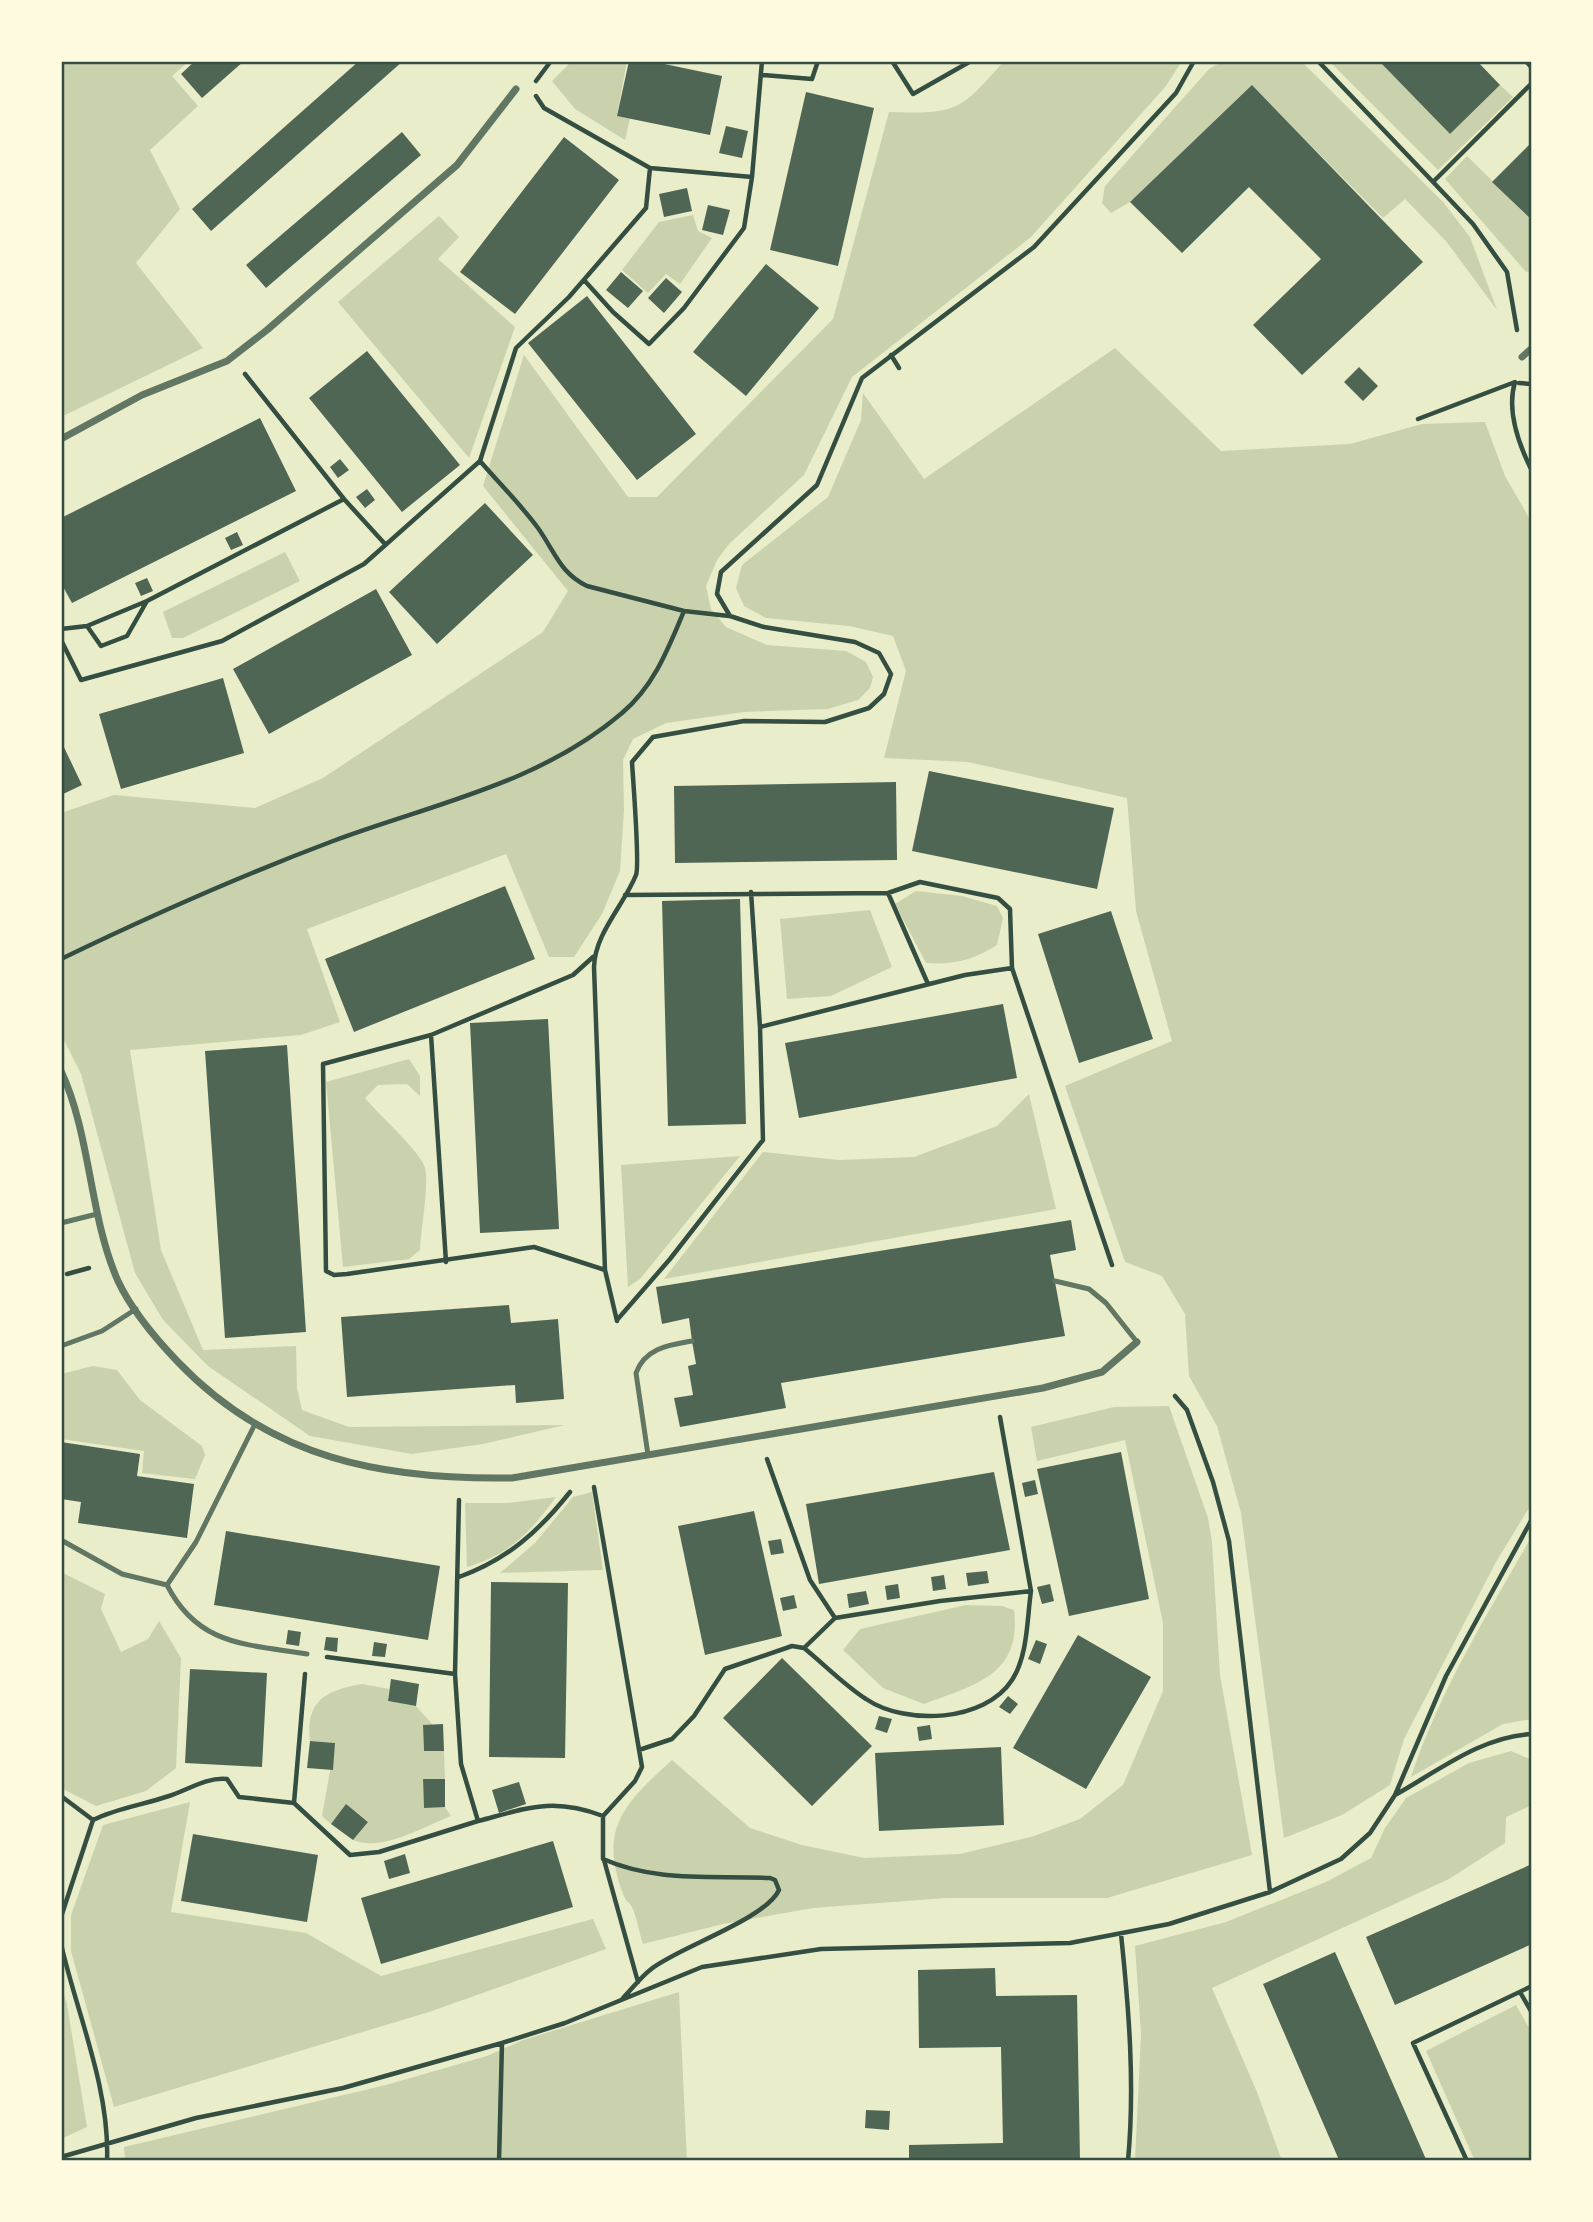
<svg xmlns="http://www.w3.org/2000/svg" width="1593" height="2222" viewBox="0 0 1593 2222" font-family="Helvetica,sans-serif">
	<rect width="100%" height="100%" fill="#e9edc9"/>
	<path fill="#cad2ad" d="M61 61H189L172 76 198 106 150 150 180 209 136 263 203 348 61 417Z
		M572 61H627L617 115 630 118 625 140 575 109 552 81Z
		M1004 61H1182L1166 86 1031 237 852 377 804 475 729 544 717 560 706 586 711 609 726 627 767 645 846 651 866 662 873 677 870 688 858 700 828 709 744 712 666 723 633 739 623 760 624 810 620 871 602 914 574 957H549L506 854 307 929 340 1022 301 1035 130 1050 161 1250 203 1350 296 1346 297 1388 302 1410 349 1427 565 1425 483 1444 412 1454 310 1436 208 1366 163 1320 135 1273 81 1074 61 1034V813L114 795 255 808 323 778 543 632 568 591 483 486 524 355 628 497H657L833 319 889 112C957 114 959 112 1004 61Z
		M1223 61H1301L1443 202 1470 237 1497 310 1446 241 1405 199 1383 218 1252 86 1130 202 1111 213 1102 203 1105 186 1209 69Z
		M1329 61H1379L1450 134 1500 85 1513 97 1438 170Z
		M1467 156 1532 220V271L1526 272 1445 179Z
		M693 215 698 231 712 238 680 284 666 274 648 293 622 270 659 222Z
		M439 216 459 237 438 259 515 327 469 458 338 302Z
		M1115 348 1221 451 1350 444 1422 424 1485 422 1505 476 1532 523V1503L1496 1562 1404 1739 1390 1785 1342 1815 1284 1838 1241 1513 1217 1426 1189 1376 1185 1314 1162 1276 1125 1262 1065 1086 1172 1041 1136 911 1127 798 968 762 884 758 906 671 893 636 849 626 766 618 744 606 736 588 742 565 828 497 861 420 863 393 924 479Z
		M285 552 300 581 183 638H172L163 612Z
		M916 891 962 896 997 906 1003 918 997 945C973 960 955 965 926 963L895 904Z
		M870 910 892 967 831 996 787 999 780 919Z
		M409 1059 420 1076V1096L407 1084 378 1085 365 1098C377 1113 422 1153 425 1168 429 1188 421 1227 420 1250L409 1259 343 1267 326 1082Z
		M1029 1094 1056 1209 664 1279 763 1152 839 1160 914 1157 997 1126Z
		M740 1156 640 1279 628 1287 621 1165Z
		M93 1366 117 1370 140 1400 202 1446 205 1455 195 1479 142 1473 144 1451 61 1439V1374Z
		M1169 1406 1208 1518 1212 1542 1220 1675 1252 1855 1107 1898H946L813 1908 723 1924 643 1944C639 1932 637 1918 632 1907 629 1902 625 1900 623 1894 598 1828 625 1803 672 1760L750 1828 802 1845 864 1858 960 1854 1034 1836 1080 1819 1123 1785 1163 1691V1623L1125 1440 1037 1461 1031 1427 1114 1407Z
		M592 1492 603 1570 500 1573 535 1543 573 1497Z
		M556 1497C530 1532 511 1554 467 1567L465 1503H507Z
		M1532 1536V1719L1503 1724 1411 1777C1439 1692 1488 1613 1532 1536Z
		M61 1572 105 1594 101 1609 121 1652 148 1639 159 1621 181 1658 176 1768 146 1791 96 1806 61 1788Z
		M966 1605 1002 1606 1014 1610C1022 1675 975 1685 924 1704L883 1688 843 1650 860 1629Z
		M362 1684 389 1689 388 1701 416 1706 433 1725 423 1726 424 1751H444L445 1779H423L424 1807H445L451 1816C423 1827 382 1852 353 1840L368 1821 346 1805 331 1824 322 1816 335 1743 310 1741C305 1700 327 1690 362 1684Z
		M1511 1751 1532 1760V1805L1506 1817 1505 1843 1449 1879 1212 1988 1257 2092 1282 2161H1135L1141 2034 1135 1946 1226 1922 1326 1882 1371 1858 1385 1828 1406 1798 1469 1763Z
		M190 1802 171 1912 306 1933 381 1976 593 1919 606 1949 429 2012 114 2107 71 1951V1915L103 1825Z
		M61 1987 67 2004 87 2127 61 2139Z
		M679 1992 687 2161H125L124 2147 386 2085 487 2056 523 2040Z
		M1516 2005 1532 2033V2161H1475L1426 2051Z"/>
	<path fill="#4f6655" d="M195 61H244L202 98 181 74Z
		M359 61H403L211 231 192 209Z
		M629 61H650L722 76 710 135 617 116Z
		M1379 61H1477L1500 85 1450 134Z
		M1252 85 1423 262 1302 375 1253 325 1321 259 1249 187 1182 253 1130 202Z
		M806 92 874 108 838 266 770 250Z
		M726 126 748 131 742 158 719 153Z
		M402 132 421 155 266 288 246 265Z
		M564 137 619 180 515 314 460 272Z
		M1532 142V220L1492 182Z
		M687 188 692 211 664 217 659 194Z
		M708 205 730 210 723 235 702 230Z
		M766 264 819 308 746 396 693 352Z
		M621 272 643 291 628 308 606 290Z
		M666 278 682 292 664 313 648 298Z
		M587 296 696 434 637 480 528 343Z
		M367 351 460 465 402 512 309 398Z
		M1359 367 1378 386 1363 401 1344 382Z
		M260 418 296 491 72 603 61 583V518Z
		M340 459 349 470 338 478 330 467Z
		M367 489 375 500 365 508 356 497Z
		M485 503 533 555 437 644 389 592Z
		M237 532 243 545 231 550 225 538Z
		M147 578 153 591 141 596 135 583Z
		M376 589 412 655 269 734 233 669Z
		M223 678 244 753 121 789 99 714Z
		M61 741 82 785 61 795Z
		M929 771 1114 808 1097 889 912 851Z
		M896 782 897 860 675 863 674 786Z
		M505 886 535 959 354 1032 325 959Z
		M740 899 746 1124 668 1126 662 901Z
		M1111 911 1153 1039 1079 1063 1038 934Z
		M1003 1004 1017 1078 799 1118 785 1043Z
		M548 1019 559 1229 480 1233 470 1023Z
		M287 1045 306 1332 225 1338 205 1051Z
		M1071 1220 1076 1250 1050 1255 1065 1336 781 1383 786 1408 680 1427 674 1398 693 1395 688 1366 696 1364 692 1341 689 1318 662 1324 656 1287Z
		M509 1305 511 1323 558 1319 564 1399 516 1403 515 1385 347 1397 341 1317Z
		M61 1442 140 1454 137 1476 194 1484 187 1538 78 1523 81 1502 61 1499Z
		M1121 1452 1149 1599 1069 1616 1037 1469Z
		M994 1472 1010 1550 819 1584 806 1504Z
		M1035 1480 1038 1494 1025 1497 1022 1483Z
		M754 1511 782 1636 705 1655 678 1526Z
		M226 1531 440 1566 428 1640 214 1605Z
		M781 1539 784 1553 771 1555 768 1541Z
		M987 1571 989 1583 968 1586 966 1573Z
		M944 1575 946 1589 933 1591 931 1577Z
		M491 1582 568 1583 565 1758 489 1757Z
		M898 1584 900 1598 887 1600 885 1586Z
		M1050 1584 1054 1601 1042 1604 1037 1587Z
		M866 1591 869 1604 849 1608 847 1594Z
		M794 1595 797 1608 783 1611 780 1598Z
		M288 1630 301 1632 299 1646 286 1644Z
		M1078 1635 1151 1677 1086 1789 1013 1748Z
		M326 1637 338 1638 337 1652 324 1650Z
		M1036 1640 1047 1644 1040 1664 1028 1659Z
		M374 1642 387 1644 385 1657 372 1656Z
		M782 1658 872 1746 812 1806 723 1718Z
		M190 1669 267 1673 262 1767 185 1763Z
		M391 1679 419 1684 416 1706 388 1701Z
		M1008 1696 1018 1704 1010 1714 999 1707Z
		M879 1716 892 1719 887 1733 875 1729Z
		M443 1724 444 1751H424L423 1725Z
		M930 1725 932 1739 919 1741 917 1727Z
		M310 1741 335 1743 333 1770 307 1768Z
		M1001 1747 1004 1825 879 1831 875 1753Z
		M423 1779H445V1807L424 1808Z
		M519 1782 526 1804 499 1813 492 1790Z
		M346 1804 368 1822 353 1840 331 1824Z
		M193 1834 318 1855 307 1922 181 1901Z
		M553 1841 573 1907 381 1964 361 1898Z
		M405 1854 410 1873 389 1879 384 1861Z
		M1532 1864V1944L1395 2005 1366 1937Z
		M1335 1952 1425 2157 1427 2161 1339 2160 1263 1984Z
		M995 1968 996 1996 1077 1995 1080 2161H909V2145L1003 2143 1001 2047 919 2048 918 1970Z
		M866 2110 890 2111 889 2130 865 2128Z"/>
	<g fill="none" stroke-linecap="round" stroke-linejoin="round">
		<path stroke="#344e41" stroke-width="4.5" d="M892 61 913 94 971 61
			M1318 61 1473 224 1507 272 1517 330
			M1526 61 1532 68
			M763 75 812 79 818 61
			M536 81 551 61
			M650 168 752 177
			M1433 182 1532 83
			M584 280 613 312 649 344 684 308 744 228 752 177 762 61
			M891 355 899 368
			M245 374 344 499
			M1519 383 1532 384
			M1418 419 1515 382C1506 411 1519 445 1532 471
			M480 461C499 483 521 505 538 528 555 552 560 573 587 586L684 611 729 616
			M87 626 101 646 127 636 147 601
			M61 629 87 626 147 601 344 499 385 544
			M61 640 81 680 222 641 364 564 480 461 516 348 569 297 646 208 650 168 544 108 536 96
			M751 892 760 1027
			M888 893 928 984
			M61 959C150 916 240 876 333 841 432 804 539 784 622 713 654 686 668 649 684 611
			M1012 968 1112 1265
			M431 1035 573 975 593 957
			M446 1262 431 1035 323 1064 326 1271 334 1275 347 1274 534 1247 605 1270
			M67 1274 89 1268
			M617 1320 670 1259 763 1140 760 1027 965 975 1012 968 1010 909 998 898 920 882 888 893 625 895
			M617 1321 605 1270 594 967C595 933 624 905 636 875 640 865 633 780 632 762L653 737 744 721 825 722 869 708 884 694 891 674 879 653 855 642 764 627 730 616 717 594 721 572 817 485 862 378 1034 247 1176 93 1194 61
			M1175 1396 1187 1410 1213 1482 1229 1541 1270 1892
			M1000 1417 1031 1591
			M767 1459 810 1580 835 1618
			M594 1487 642 1767 635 1781 603 1816V1859C658 1883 712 1875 770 1878L775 1880 779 1890C765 1920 676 1948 650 1970 640 1978 632 1989 623 1998
			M459 1500 455 1674 461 1764 478 1821C528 1808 552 1797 603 1816
			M459 1577C507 1560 539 1531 570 1492
			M327 1657 455 1674
			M639 1750 672 1739 694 1716 725 1669 792 1646 804 1648 835 1618 940 1601 1031 1591C1027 1618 1028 1656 1012 1680 985 1722 906 1726 866 1699 844 1685 825 1665 804 1648
			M1395 1795C1438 1771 1482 1736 1532 1734
			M61 1796 93 1820
			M294 1803 350 1855 379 1852 478 1821
			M604 1860 638 1982
			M61 1917 93 1820C117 1808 143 1805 169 1796 188 1790 206 1777 227 1779L239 1797 294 1803 305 1674
			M1121 1934C1129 2010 1135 2085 1128 2161
			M61 1944C77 2014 110 2088 107 2161
			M1520 1992 1532 2013
			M61 2157 196 2118 343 2088 502 2043 565 2023 702 1967 821 1949 1070 1943 1169 1924 1270 1892 1341 1859 1370 1833 1395 1795 1446 1676 1532 1519
			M499 2161 502 2043
			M1467 2161 1413 2043 1532 1986"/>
		<path stroke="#617663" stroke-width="5" d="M61 1223 97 1214
			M1055 1281 1089 1289 1106 1303 1137 1342
			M61 1346 102 1331 136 1309
			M255 1424 196 1542 167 1585C198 1646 246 1644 307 1654
			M648 1455 636 1373C645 1348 669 1345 692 1341
			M61 1540 122 1574 167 1585"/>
		<path stroke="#617663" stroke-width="7" d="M1522 357 1532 348
			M61 439 142 395 227 361 267 330 457 165 516 89
			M61 1071C91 1135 89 1216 118 1281 132 1311 155 1338 178 1362 271 1459 383 1480 512 1478L1043 1388 1102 1372 1137 1342"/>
	</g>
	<rect width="1593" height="2222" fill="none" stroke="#fefae0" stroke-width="126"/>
	<rect x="63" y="63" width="1467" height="2096" fill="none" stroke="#344e41" stroke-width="2.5"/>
</svg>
